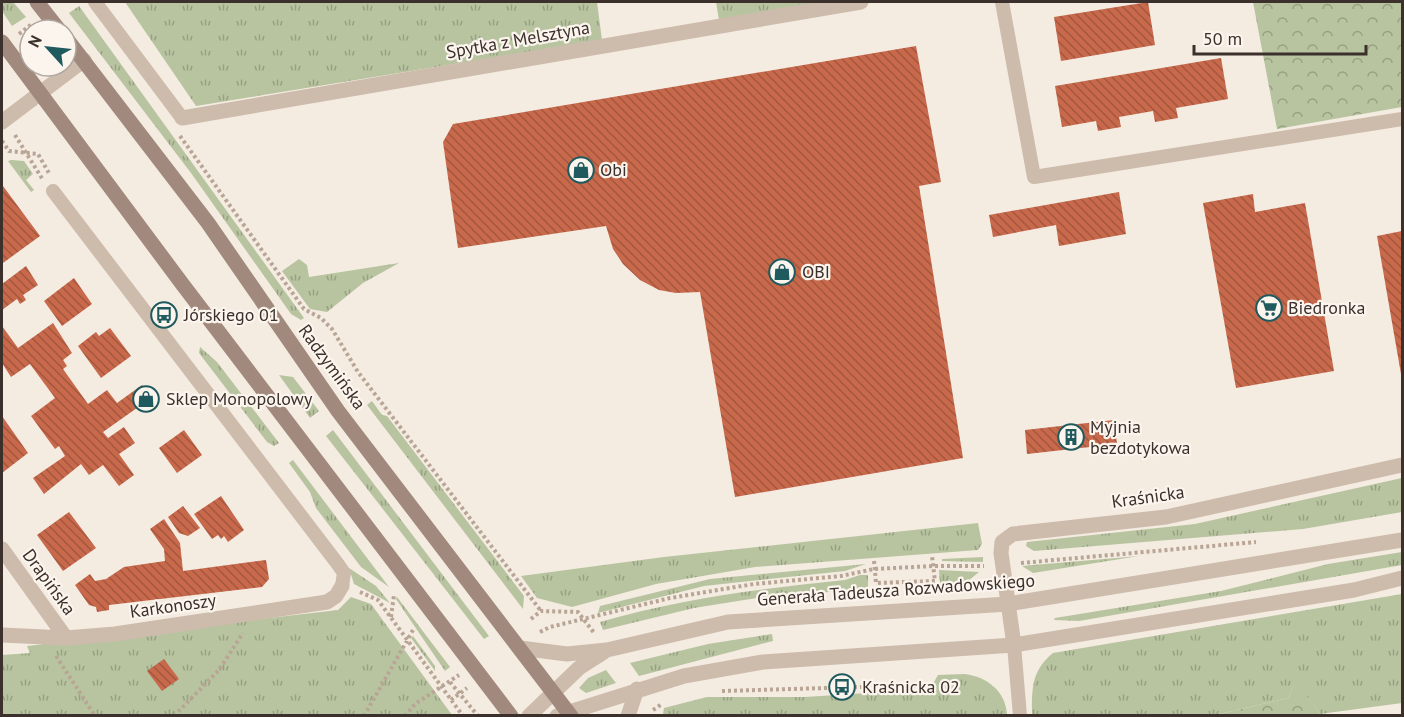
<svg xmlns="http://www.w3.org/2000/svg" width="1404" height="717" viewBox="0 0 1404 717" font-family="'PT Sans',sans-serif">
	<defs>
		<pattern id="grass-tufts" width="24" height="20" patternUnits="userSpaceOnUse" patternTransform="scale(1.5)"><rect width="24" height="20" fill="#b8c4a0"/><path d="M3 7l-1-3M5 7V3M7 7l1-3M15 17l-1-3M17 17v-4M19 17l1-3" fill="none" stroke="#97a083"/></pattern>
		<pattern id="forest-crowns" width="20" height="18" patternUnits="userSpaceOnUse" patternTransform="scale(1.5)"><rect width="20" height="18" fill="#b8c4a0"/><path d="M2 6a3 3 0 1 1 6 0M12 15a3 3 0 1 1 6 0" fill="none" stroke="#97a083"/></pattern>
		<pattern id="building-back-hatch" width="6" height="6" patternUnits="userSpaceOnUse" patternTransform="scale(1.5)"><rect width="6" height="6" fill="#c8694b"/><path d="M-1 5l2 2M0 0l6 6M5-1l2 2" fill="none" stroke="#a4573f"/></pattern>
	</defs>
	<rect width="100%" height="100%" fill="#f4ebe1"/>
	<path fill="url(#grass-tufts)" d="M2 2H13L26 17 12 26 2 11Z
		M125 2H597L602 40 196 106Z
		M716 2H823L719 20Z
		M79 6 304 318 301 320 291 314 191 173 69 13Z
		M12 160 24 161 33 174 26 180 34 190 31 192 8 161Z
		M299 259 307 265 309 277 399 263 363 283 327 312 310 309 282 271Z
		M200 347 217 362 279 443 274 446 267 442 199 353Z
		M279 375 293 377 319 411 310 418Z
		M372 401 382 415 387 416 524 596 523 609 367 405Z
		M333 430 489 636 484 639 326 436Z
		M293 460 389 587 361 567 316 508 310 492 289 463Z
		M1402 478V512L1303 529 1034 551 1026 546 1027 542 1195 524Z
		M978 523 982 544 978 550 755 567 656 584 572 607 537 598 521 576 664 557Z
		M1402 552V565L1079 621 1054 620 1055 618 1221 591 1328 564Z
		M1139 556 1033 573 1022 566Z
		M983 557V562L942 561V559Z
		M866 564 845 571 704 586 598 613 600 606 710 579Z
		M349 568 376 586 390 603 354 584Z
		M939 570 979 572 968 581 940 585Z
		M860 575H868V589L763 597 694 608 603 630 600 622C684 598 759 589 845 580Z
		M1402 594V703L1320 714 1296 681 1288 698 1215 715 1032 716C1032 689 1031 671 1053 653Z
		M351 597 371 604 452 715 2 716V655L30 653 27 646 338 610Z
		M397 597 450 667 445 671 396 599Z
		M772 634 773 641 639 676 630 663 708 644Z
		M413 636 435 666V671L411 638Z
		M606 670 616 683 586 693 579 688 588 678Z
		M965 674C987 677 1006 691 1007 715L663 714 664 708 707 697H805L930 689 938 675Z"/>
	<path fill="url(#forest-crowns)" d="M1253 2H1402V107L1277 129Z
		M1296 680 1320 714 1317 715H1215L1288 698Z"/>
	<path fill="url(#building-back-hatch)" d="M1148 2 1155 45 1061 61 1054 17Z
		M916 46 941 182 919 186 963 458 735 497 700 292 676 293 659 290 640 280 623 264 613 249 606 226 458 248 443 142 453 124Z
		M1221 58 1228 99 1176 108 1178 118 1155 122 1153 111 1119 117 1121 127 1098 131 1096 121 1062 127 1055 86Z
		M3 186 40 236 3 263 2 187Z
		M1119 192 1126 234 1059 246 1056 225 993 237 989 215Z
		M1253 194 1255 212 1305 203 1334 371 1236 388 1203 203Z
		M1402 231V373L1401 374 1377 236Z
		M26 266 38 285 23 295 26 300 20 304 17 299 2 310V284Z
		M74 278 92 304 62 326 44 301Z
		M53 323 72 353 63 360 67 366 63 369 88 404 107 390 117 403 142 385 151 398 103 432 108 438 124 427 135 443 119 454 134 475 119 486 103 465 89 475 81 464 44 494 33 478 65 456 59 446 55 449 31 416 55 398 30 364 11 377 2 363V326L18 348Z
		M110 328 131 356 101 378 78 346 96 332 99 336Z
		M2 416 28 453 2 473Z
		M1114 420 1117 444 1027 454 1025 430Z
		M184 430 202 455 177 473 159 448Z
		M221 496 244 530 228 542 224 536 221 539 218 535 212 539 194 514Z
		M183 506 200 528 188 536 179 533 168 517Z
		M69 512 96 548 63 571 37 535Z
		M164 519 180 543 183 571 266 560 269 579 262 587 109 605V610L97 612 96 607 89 605 75 585 90 574 95 581 106 579 124 567 165 561 164 549 150 529Z
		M164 659 179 679 162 691 147 671Z"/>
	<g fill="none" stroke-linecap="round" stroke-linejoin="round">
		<path stroke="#b9a596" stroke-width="4" stroke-dasharray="3 3" stroke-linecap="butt" d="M19 34 32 24
			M15 135 43 180
			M180 136 304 309 321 318 332 329 358 372 541 611
			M2 141 9 151 38 154 50 175
			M874 561 876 583 935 581 932 556
			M1021 563 1256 542
			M360 592 378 600 463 716
			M391 617 394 595
			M531 619 541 611 578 612 595 634
			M540 632 550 627 670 598 754 584 841 576 874 569 934 566H984
			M56 656 95 716
			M450 682 478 716
			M722 691 930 685
			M451 700 467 688
			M653 710 662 704
			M174 716 219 670 243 633
			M364 716 413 630
			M405 716 415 704 459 675"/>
		<path stroke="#cdbbac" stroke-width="14" d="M95 2 182 118
			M1002 2 1034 177 1402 119
			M53 191 337 563 344 573 342 586
			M1014 645 1020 716"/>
		<path stroke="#cdbbac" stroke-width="15" d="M182 118 861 2
			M2 549 66 638
			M2 635 66 638 115 634 327 602 336 596 342 586
			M1014 645 1001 553 1002 542 1013 534 1166 517 1402 465"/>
		<path stroke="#cdbbac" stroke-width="15" d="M2 122 84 60
			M520 648 567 654 607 650 728 622 1008 604 1402 540
			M529 716 579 668 604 652
			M557 716 684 676 763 662 1014 645 1354 590 1402 578
			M628 716 637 689"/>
		<path stroke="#a18a7d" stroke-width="15" d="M37 2 59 30
			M66 38 208 223 338 411 571 716
			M2 42 183 285 511 716"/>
	</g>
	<defs>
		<g id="shop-ring" transform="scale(1.35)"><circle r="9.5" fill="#fbf5ee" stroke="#1f5a5e" stroke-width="1.5"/><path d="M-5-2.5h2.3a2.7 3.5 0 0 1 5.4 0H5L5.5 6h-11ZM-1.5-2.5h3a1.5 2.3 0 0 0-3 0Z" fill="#1f5a5e"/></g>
		<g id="supermarket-ring" transform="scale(1.35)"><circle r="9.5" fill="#fbf5ee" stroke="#1f5a5e" stroke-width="1.5"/><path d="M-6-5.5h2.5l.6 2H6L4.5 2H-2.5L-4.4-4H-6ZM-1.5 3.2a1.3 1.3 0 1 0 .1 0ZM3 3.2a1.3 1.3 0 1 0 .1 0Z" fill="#1f5a5e"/></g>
		<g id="bus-ring" transform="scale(1.35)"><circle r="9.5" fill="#fbf5ee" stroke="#1f5a5e" stroke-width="1.5"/><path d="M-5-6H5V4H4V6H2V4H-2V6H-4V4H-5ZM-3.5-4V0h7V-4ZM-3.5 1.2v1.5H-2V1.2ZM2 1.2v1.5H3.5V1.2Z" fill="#1f5a5e"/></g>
		<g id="building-ring" transform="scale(1.35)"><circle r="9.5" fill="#fbf5ee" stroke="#1f5a5e" stroke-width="1.5"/><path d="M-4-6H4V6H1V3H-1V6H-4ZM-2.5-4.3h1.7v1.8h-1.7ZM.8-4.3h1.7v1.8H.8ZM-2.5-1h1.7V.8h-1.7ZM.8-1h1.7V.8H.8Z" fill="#1f5a5e"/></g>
	</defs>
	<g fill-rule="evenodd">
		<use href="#shop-ring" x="581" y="170"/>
		<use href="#shop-ring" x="782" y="272"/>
		<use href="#supermarket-ring" x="1269" y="308"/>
		<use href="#bus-ring" x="164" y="315"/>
		<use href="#shop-ring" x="146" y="399"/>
		<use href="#building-ring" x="1071" y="437"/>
		<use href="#bus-ring" x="842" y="687"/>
	</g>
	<g text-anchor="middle" stroke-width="4.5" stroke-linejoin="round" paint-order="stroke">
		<g font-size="18" fill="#3b302b" stroke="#fbf5ee">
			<text transform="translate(518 40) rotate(-10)" y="6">Spytka z Melsztyna</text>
			<text transform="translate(332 367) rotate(54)" y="6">Radzymińska</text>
			<text transform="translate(1148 497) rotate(-8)" y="6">Kraśnicka</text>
			<text transform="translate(49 582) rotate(54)" y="6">Drapińska</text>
			<text transform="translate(896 590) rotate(-4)" y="6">Generała Tadeusza Rozwadowskiego</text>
			<text transform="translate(173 606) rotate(-8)" y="6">Karkonoszy</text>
		</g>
		<g font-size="18" fill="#3b302b" stroke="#fbf5ee" text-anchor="start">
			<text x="600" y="176">Obi</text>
			<text x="802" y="278">OBI</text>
			<text x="1288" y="314">Biedronka</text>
			<text x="184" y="321">Jórskiego 01</text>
			<text x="166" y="405">Sklep Monopolowy</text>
			<text x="1090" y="433">Myjnia<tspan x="1090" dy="21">bezdotykowa</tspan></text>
			<text x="862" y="693">Kraśnicka 02</text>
		</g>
	</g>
	<rect width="1404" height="717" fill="none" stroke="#3b302b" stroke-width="6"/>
	<g transform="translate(48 48) rotate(297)"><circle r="28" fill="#fbf5ee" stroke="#aea6a0" stroke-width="1.5"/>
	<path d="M0-4.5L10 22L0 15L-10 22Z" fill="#1f5a5e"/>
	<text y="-9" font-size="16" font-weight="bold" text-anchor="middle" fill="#3b302b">N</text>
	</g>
	<path d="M1194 45v9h172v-9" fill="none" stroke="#3b302b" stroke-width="3"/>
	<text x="1203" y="45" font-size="18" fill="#3b302b" stroke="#fbf5ee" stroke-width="4.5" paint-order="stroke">50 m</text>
</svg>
